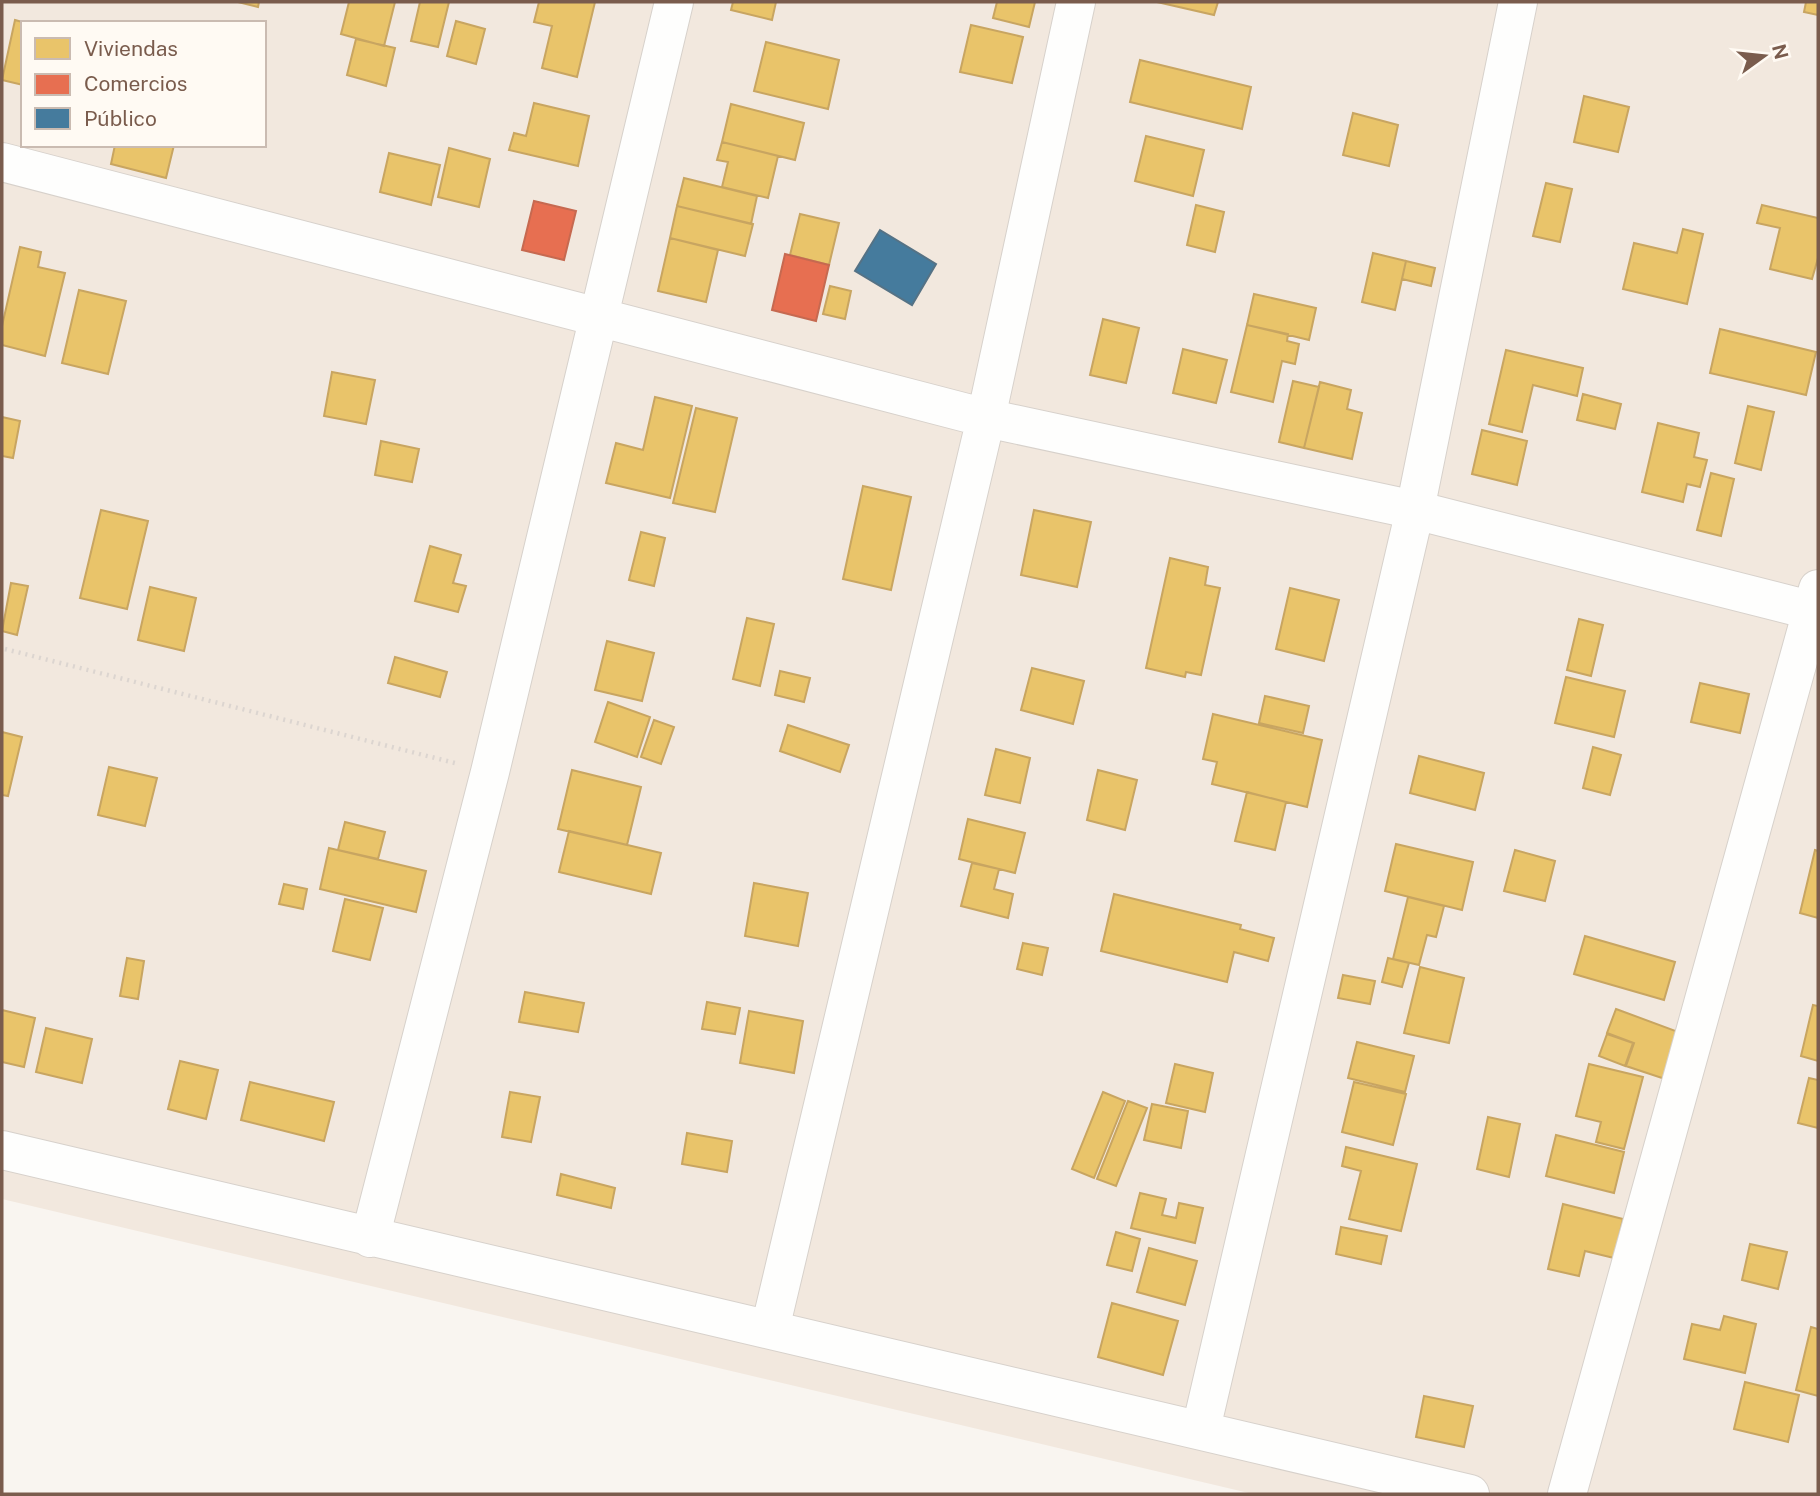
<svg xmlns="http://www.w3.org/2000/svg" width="1820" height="1496" viewBox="0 0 1820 1496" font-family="'Public Sans',sans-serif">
	<rect width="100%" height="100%" fill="#f9f5f0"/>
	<path fill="#f2e8de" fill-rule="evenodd" d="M2 2H1818V1494H1253L2 1199ZM23 23H264V145H23Z"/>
	<path fill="#e9c46a" stroke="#c8a561" stroke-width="2" d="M238 2H259L258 7Z
		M349 2H395L384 46 341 34Z
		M420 2H449L438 47 411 41Z
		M539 2H595L577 77 542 68 552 26 534 22Z
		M733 2H776L772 20 731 10Z
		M997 2H1035L1029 27 993 18Z
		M1157 2H1218L1214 15Z
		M1806 2H1818V15L1804 12Z
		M15 20 26 23H23V85L2 80Z
		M456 21 485 29 476 64 447 56Z
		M971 25 1023 37 1012 83 960 72Z
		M356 39 395 48 386 86 347 75Z
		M766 42 839 60 828 109 754 91Z
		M1140 60 1251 87 1242 129 1130 102Z
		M1584 96 1629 107 1618 152 1574 142Z
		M534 103 589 116 578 166 509 150 514 133 526 136Z
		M731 104 804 123 795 160 722 142Z
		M1353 113 1398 125 1389 166 1343 155Z
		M1146 136 1204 150 1193 196 1135 181Z
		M722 142 778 156 768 198 722 187 728 162 717 160Z
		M115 145H174L166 178 111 164Z
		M449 148 490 159 479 207 438 197Z
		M389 153 440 165 431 205 380 192Z
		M684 178 757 196 751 224 677 206Z
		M1546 183 1572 189 1560 242 1533 236Z
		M1196 205 1224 212 1215 252 1187 245Z
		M1762 205 1818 218V258L1812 279 1770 269 1780 228 1757 223Z
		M677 206 753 224 745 256 670 238Z
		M800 214 839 223 829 265 790 255Z
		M1683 229 1703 234 1687 304 1623 289 1634 243 1677 253Z
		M670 238 718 250 706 302 658 291Z
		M20 247 41 252 38 267 65 273 45 356 2 345V326Z
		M1373 253 1406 261 1395 310 1362 302Z
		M1406 261 1435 268 1431 286 1402 279Z
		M830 286 851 291 845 319 823 314Z
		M79 290 126 301 108 374 62 363Z
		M1254 294 1316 308 1309 340 1247 325Z
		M1103 319 1139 328 1126 383 1090 375Z
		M1247 325 1288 334 1287 341 1299 344 1295 364 1282 361 1273 402 1231 392Z
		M1720 329 1816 352 1806 395 1710 373Z
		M1183 349 1227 360 1216 403 1173 393Z
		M1506 350 1583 368 1577 396 1533 385 1522 432 1489 424Z
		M332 372 375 380 366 424 324 416Z
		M1293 381 1319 387 1304 448 1279 442Z
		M1320 382 1351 390 1347 409 1362 413 1352 459 1304 448Z
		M1583 394 1621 404 1615 429 1577 420Z
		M655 397 692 406 670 498 606 483 616 443 643 450Z
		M1748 406 1774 412 1761 470 1735 463Z
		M696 408 737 418 715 512 673 503Z
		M2 417 20 421 13 458 2 456Z
		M1658 423 1699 433 1694 457 1707 460 1700 487 1687 484 1683 502 1642 492Z
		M1482 430 1527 441 1517 485 1472 474Z
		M381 441 419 449 412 482 375 475Z
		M1711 473 1734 479 1721 536 1697 530Z
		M863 486 911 497 891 590 843 579Z
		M101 510 148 521 127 609 80 598Z
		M1034 510 1091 522 1077 587 1021 575Z
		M641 532 665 538 654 586 629 580Z
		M430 546 461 555 453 583 466 586 458 612 415 601Z
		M1170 558 1208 567 1205 585 1220 588 1201 675 1186 672 1185 677 1146 668Z
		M11 583 28 586 17 635 2 631Z
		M150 587 196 598 184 651 138 640Z
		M1290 588 1339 600 1324 661 1276 649Z
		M747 618 774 624 760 686 733 679Z
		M1579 619 1603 625 1591 676 1567 670Z
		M607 641 654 653 642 701 595 690Z
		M395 657 447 672 440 697 388 683Z
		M1032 668 1084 681 1073 724 1021 710Z
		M780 671 810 678 804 702 775 695Z
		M1566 677 1625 691 1614 737 1555 723Z
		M1700 683 1749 694 1740 733 1691 722Z
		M1265 696 1309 706 1303 733 1259 723Z
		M608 702 650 717 637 757 595 742Z
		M1213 714 1322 740 1307 807 1212 784 1217 762 1203 759Z
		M654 720 674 727 661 764 641 757Z
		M788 725 849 745 840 772 780 751Z
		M2 732 22 737 8 796 2 795Z
		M1593 747 1621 755 1610 795 1583 788Z
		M996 749 1030 758 1020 803 985 795Z
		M1419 756 1484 773 1475 810 1410 793Z
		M109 767 157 778 145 826 98 815Z
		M572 770 641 787 627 845 558 829Z
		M1098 770 1137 780 1125 830 1087 820Z
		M1247 792 1286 802 1275 850 1235 841Z
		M968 819 1025 833 1015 873 959 859Z
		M345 822 385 832 378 859 338 850Z
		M569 831 661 853 651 894 559 872Z
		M1396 844 1473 862 1462 910 1385 891Z
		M329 848 426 871 416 912 320 889Z
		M1515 850 1555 861 1545 901 1504 891Z
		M1815 850 1818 851V918L1800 913Z
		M972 863 999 869 994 889 1013 894 1008 918 961 906Z
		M754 883 808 893 798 946 745 936Z
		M284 884 307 889 303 909 279 904Z
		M1114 894 1241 925 1240 929 1274 938 1268 961 1234 952 1227 982 1101 951Z
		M1408 897 1444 906 1436 937 1427 935 1419 965 1393 959Z
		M345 899 383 908 370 960 333 951Z
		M1585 936 1675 962 1664 1000 1574 974Z
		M1023 943 1048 948 1042 975 1017 969Z
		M127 958 144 961 138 999 120 996Z
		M1388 958 1409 963 1402 987 1382 982Z
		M1420 967 1464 978 1449 1043 1404 1033Z
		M1343 975 1375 981 1370 1004 1338 998Z
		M525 992 584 1003 578 1032 519 1022Z
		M707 1002 740 1008 735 1034 702 1029Z
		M1813 1005 1818 1006V1061L1801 1056Z
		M1616 1009 1681 1033 1665 1079 1626 1066 1634 1043 1607 1033Z
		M2 1010 35 1018 24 1067 2 1062Z
		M749 1011 803 1021 794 1073 740 1063Z
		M46 1028 92 1039 82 1083 36 1072Z
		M1607 1034 1633 1043 1625 1066 1599 1056Z
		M1357 1042 1414 1056 1405 1092 1348 1078Z
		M180 1061 218 1070 206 1119 168 1109Z
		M1175 1064 1213 1073 1205 1112 1166 1103Z
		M1589 1064 1643 1077 1624 1149 1596 1142 1601 1122 1576 1116Z
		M1809 1078 1818 1080V1128L1798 1123Z
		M250 1082 334 1102 324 1141 241 1120Z
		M1354 1082 1406 1094 1393 1145 1342 1132Z
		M510 1092 540 1097 531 1142 502 1137Z
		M1103 1092 1125 1101 1094 1178 1072 1169Z
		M1128 1101 1147 1108 1116 1186 1097 1179Z
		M1152 1104 1188 1111 1181 1148 1144 1140Z
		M1488 1117 1520 1124 1509 1177 1477 1169Z
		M687 1133 732 1141 727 1172 682 1164Z
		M1556 1135 1624 1152 1614 1193 1546 1176Z
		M1346 1147 1417 1164 1401 1231 1349 1219 1361 1171 1342 1166Z
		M561 1174 615 1188 611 1208 557 1195Z
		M1140 1193 1166 1199 1162 1215 1176 1218 1179 1203 1203 1208 1195 1243 1131 1228Z
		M1563 1204 1623 1219 1614 1258 1585 1251 1579 1276 1548 1269Z
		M1341 1227 1387 1236 1381 1264 1336 1254Z
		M1116 1232 1140 1239 1132 1271 1107 1265Z
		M1750 1244 1787 1252 1778 1289 1742 1280Z
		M1149 1248 1197 1261 1185 1305 1137 1292Z
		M1112 1303 1178 1321 1163 1375 1098 1357Z
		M1724 1316 1756 1324 1745 1373 1684 1359 1692 1324 1720 1330Z
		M1811 1327 1818 1329V1396L1796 1390Z
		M1745 1382 1799 1395 1788 1442 1734 1429Z
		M1424 1396 1473 1406 1464 1447 1416 1437Z"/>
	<path fill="#e76f51" stroke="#c66950" stroke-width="2" d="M534 201 576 211 564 260 522 250Z
		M785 254 829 265 816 321 772 310Z"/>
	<path fill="#457b9d" stroke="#557285" stroke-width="2" d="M880 230 936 264 912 305 855 271Z"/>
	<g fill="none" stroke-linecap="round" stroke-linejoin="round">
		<g stroke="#d7d1cb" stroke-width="40">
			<path id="minor" d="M2 162 986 418 1415 510 1818 612
				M2 1150C491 1267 981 1376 1470 1494
				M370 1238 490 772 674 2
				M770 1329 986 418 1076 2
				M1201 1429 1415 510 1518 2
				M1567 1494 1818 589"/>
		</g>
		<path stroke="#dcd5d0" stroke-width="4.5" stroke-dasharray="2 5" stroke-linecap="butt" d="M5 649 455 763"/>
		<use href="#minor" stroke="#fefefd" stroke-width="38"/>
	</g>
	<rect width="1820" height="1496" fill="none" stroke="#7a5c4d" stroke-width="7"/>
	<rect x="21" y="21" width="245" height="126" fill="#fffaf3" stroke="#cabbb1" stroke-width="2"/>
	<rect x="35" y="38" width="35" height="21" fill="#e9c46a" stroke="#cabbb1" stroke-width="2"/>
	<text x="84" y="56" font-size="21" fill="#7a5c4d">Viviendas</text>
	<rect x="35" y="74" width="35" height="21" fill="#e76f51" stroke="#cabbb1" stroke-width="2"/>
	<text x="84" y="91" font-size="21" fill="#7a5c4d">Comercios</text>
	<rect x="35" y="108" width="35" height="21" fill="#457b9d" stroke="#cabbb1" stroke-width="2"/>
	<text x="84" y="126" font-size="21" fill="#7a5c4d">Público</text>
	<g transform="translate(1764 56) rotate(75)" stroke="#fffaf3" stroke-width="5" paint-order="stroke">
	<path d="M0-5L12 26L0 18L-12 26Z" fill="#7a5c4d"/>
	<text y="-10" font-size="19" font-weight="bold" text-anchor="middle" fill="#7a5c4d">N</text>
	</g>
</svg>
